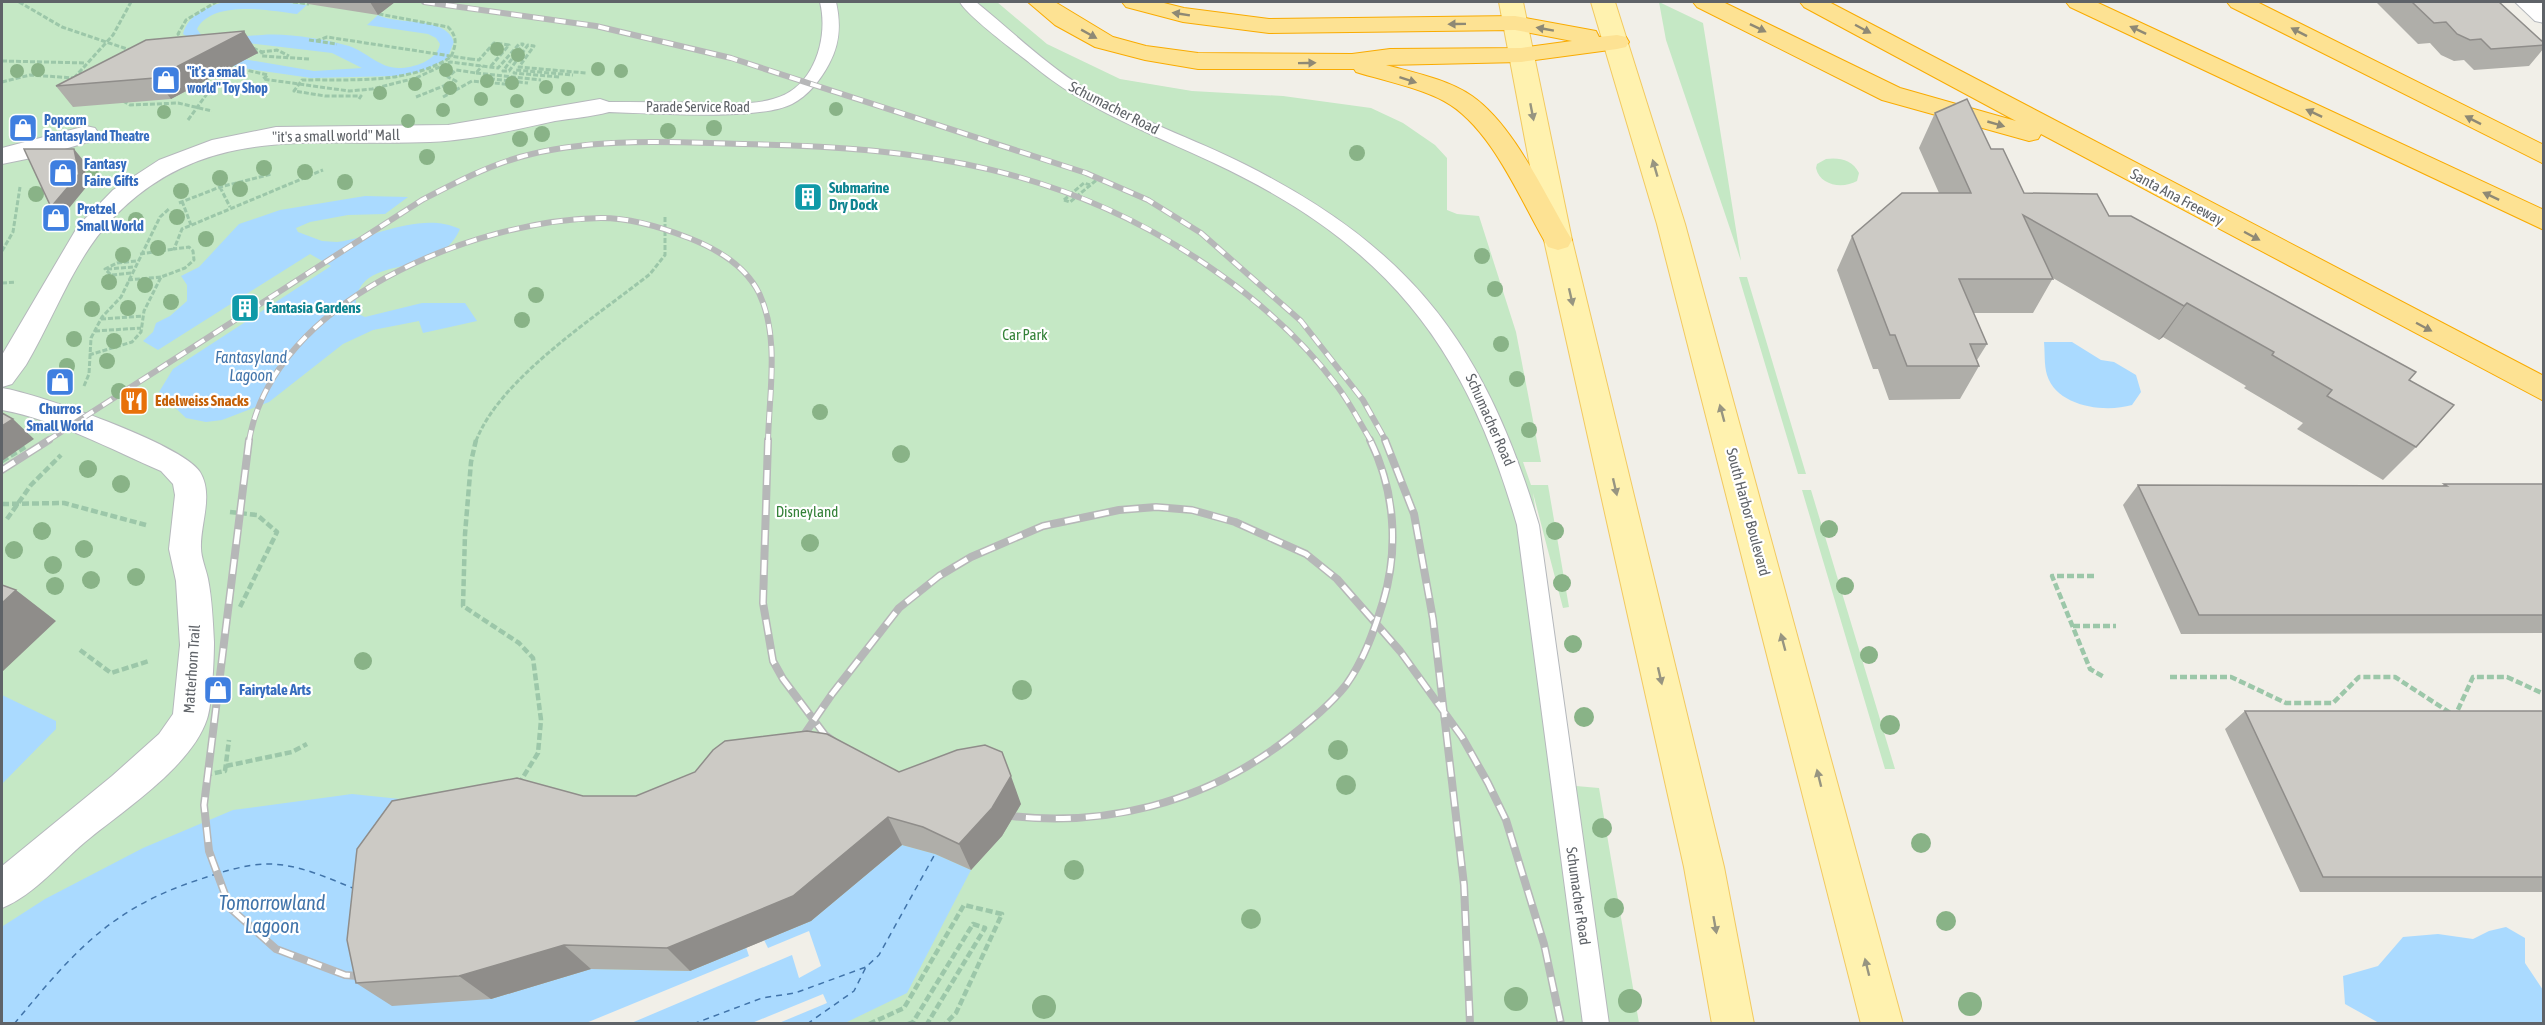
<svg xmlns="http://www.w3.org/2000/svg" width="2545" height="1025" viewBox="0 0 2545 1025" font-family="'Asap Condensed',sans-serif">
	<rect width="100%" height="100%" fill="#f1efe8"/>
	<path fill="#c5e8c5" d="M2 2H997L1047 44 1120 79 1192 91 1283 96 1371 108 1403 123 1435 145 1447 158V210L1457 214 1479 216 1516 332 1541 462H1523L1531 485H1548L1569 607 1563 608 1533 493 1576 786 1599 788 1639 1023 2 1024Z
		M1659 2 1703 23 1741 261 1666 40Z
		M1826 159C1839 157 1853 160 1859 173L1857 181C1843 189 1820 186 1816 168L1817 164Z
		M1739 277H1747L1806 474H1798Z
		M1802 490H1811L1895 769H1885Z"/>
	<path fill="#aadaff" fill-rule="evenodd" d="M225 2H280L307 5 297 14C269 10 212 0 197 29L202 36C223 40 241 36 262 35 288 33 323 39 349 46 367 52 379 68 399 68 413 68 437 61 440 44L436 38 428 34 367 25 378 15C399 26 445 15 454 42L447 59 420 72 396 76 311 78 235 67 183 34C188 15 207 6 225 2ZM247 43 332 53 362 68 314 71 243 59Z
		M365 196 408 197 385 214 348 215 310 222 296 228 298 232 322 241 337 242C377 237 421 211 460 229 436 285 351 247 356 313L365 317 422 303H465L477 321 423 333 419 321 373 330 343 344 269 402 222 420 206 422 186 418 159 392 173 369 331 266 310 254 158 350 143 341 153 332 156 323 170 316 187 301V285L181 276 199 267 239 224 280 210Z
		M2044 342H2072L2101 360 2114 362 2136 375 2141 392 2132 405C2105 413 2057 407 2047 375 2044 365 2045 352 2044 342Z
		M2 695 56 721V729L2 784Z
		M352 794 400 799 424 828 491 999 591 969 690 971 811 921 902 845 935 854 971 870 907 993 845 1023H2L3 926 45 899 143 848 233 810Z
		M2506 927 2525 938V963L2543 990V1023H2379L2345 1004 2343 976 2378 966 2403 937 2438 934 2473 939 2489 931Z"/>
	<path fill="#f1efe8" d="M809 931 821 966 799 978 792 955 629 1024 586 1023 749 956 746 947 764 940 768 948Z
		M823 994 827 1003 779 1023H752Z"/>
	<g fill="none" stroke-linecap="round" stroke-linejoin="round">
		<path stroke="#4174aa" stroke-width="1.5" stroke-dasharray="6 5" stroke-linecap="butt" d="M14 1024C73 953 110 908 201 879 221 872 247 864 268 864 298 864 328 878 355 889
			M693 1024 762 998 795 993 866 967
			M807 1024 854 991 866 967 879 955 935 854"/>
		<g stroke="#b5b8bc" stroke-width="2">
			<path id="service" d="M820 2H836C841 24 840 44 829 64 821 79 808 96 792 104 756 122 645 112 600 112L592 107 600 102C637 102 673 102 710 103 731 103 753 105 773 99 814 89 829 38 820 2Z
				M960 2H976C1012 31 1046 65 1086 89 1136 120 1193 138 1246 165 1414 250 1485 346 1539 525L1609 1024H1583L1517 525C1465 344 1386 244 1214 163 1150 133 1086 110 1031 64 1016 52 967 16 960 2Z"/>
		</g>
		<g stroke="#b5b8bc" stroke-width="2">
			<path id="pedestrian" d="M600 99 609 102 612 107 609 112C591 117 573 118 555 121 513 130 473 140 430 142 312 147 203 122 111 220 73 261 54 318 26 365L12 384 2 387V355L78 226 113 190 159 160 212 140 276 127 448 125Z
				M86 126 95 128 99 134 95 140 41 156 2 164V148Z
				M2 388C39 394 182 444 200 472 214 495 200 524 201 548 201 558 206 569 208 579 212 599 213 622 214 642 214 659 212 705 207 719 192 765 127 808 90 838 62 860 35 895 2 908V866L112 776 159 734 173 714 180 645 176 581 169 549 175 495 173 484 161 471C110 449 57 420 2 410Z"/>
		</g>
		<g stroke="#b5b8bc" stroke-width="2">
			<path id="minor" d="M2515 2H2541L2544 3V23L2535 21Z"/>
		</g>
		<g stroke="#f2c960" stroke-width="2">
			<path id="primary" d="M1499 2H1523L1572 240 1724 867 1754 1024H1712L1684 867 1544 240Z
				M1591 2H1615L1685 224 1903 1024H1861L1657 224Z"/>
		</g>
		<g stroke="#f9ab00" stroke-width="2">
			<path id="motorway" d="M1028 2H1055L1113 37 1146 46 1198 53 1352 54 1390 49 1521 48 1572 41 1515 30 1269 33 1183 22 1126 7 1122 2H1160L1184 8 1269 19 1515 16 1596 31 1599 37 1617 35 1626 37 1629 42 1626 47 1617 49 1521 62 1386 65C1415 73 1447 79 1472 96 1515 126 1545 196 1572 240L1568 247 1558 250 1548 247C1521 202 1492 127 1444 101 1417 87 1385 81 1356 72L1354 69H1198L1145 60 1095 47 1055 25Z
				M1693 2H1723L1900 88 2016 121 1804 7 1800 2H1829L2544 376V401L2041 134 2038 139 2029 141 1882 100 1697 7Z
				M2066 2H2096L2544 210V230L2070 7Z
				M2227 2H2257L2544 145V164L2231 7Z"/>
		</g>
		<path stroke="#9cc7a9" stroke-width="3" stroke-dasharray="5 2" stroke-linecap="butt" d="M19 2 62 27 133 51
			M293 2 309 4
			M309 40 337 44
			M183 41 178 34 186 20 216 2
			M316 41 327 37 405 49
			M253 48 262 52V56L309 59
			M253 53 277 50 289 56
			M470 59 479 60 494 43 509 45 491 66
			M2 61 86 63
			M228 66 268 75 263 79 349 91 372 89 416 78 450 62 498 68 519 44H523L503 71H509L528 45 534 46 519 67 586 73
			M476 73 541 80
			M559 77 514 73 516 70 573 75
			M74 78 113 35 131 2
			M483 78 528 83
			M2 82 30 75 74 78
			M416 97 456 81 448 77 456 70 476 73 482 66
			M443 97 472 81 515 85
			M359 99 361 96H325L294 91 302 80C352 79 407 85 451 57 456 45 458 37 448 27L379 14
			M123 101 130 105 178 103 212 111
			M188 120 214 84 205 79
			M119 137 141 139
			M220 187 230 207
			M1064 200 1070 202 1099 178
			M1064 200 1084 183 1090 185
			M182 201 191 225
			M179 203 220 187 272 174
			M2 251 13 232 20 187
			M140 254 174 249
			M107 269 134 267
			M131 273 111 275 105 269 117 263 136 261
			M128 280 161 277
			M2 283 16 282
			M101 319 143 316
			M95 331 141 328
			M89 355 132 342 141 332 144 311 161 277 185 268 194 260 193 251 189 247 174 249 182 229 323 170
			M84 386 89 374 91 338 102 317 121 297 160 217 170 208
			M476 441C500 378 597 316 650 274L665 255V217"/>
		<path stroke="#9cc7a9" stroke-width="4.5" stroke-dasharray="7 3" stroke-linecap="butt" d="M476 440 471 462 465 534 463 606 519 643 533 658 541 720 538 753 520 782
			M2 461 27 446
			M2 504 64 503 146 525
			M230 512 257 515 277 532 240 607
			M7 519 31 485 61 455
			M2094 576H2052L2090 669 2104 677
			M2073 626H2116
			M80 650 111 673 149 661
			M2170 677H2231L2286 703H2333L2359 677H2395L2455 716 2473 677H2507L2544 694
			M226 766 292 752 307 744
			M205 775 225 771 229 740
			M869 1024 904 1008 964 905 1002 914 956 1013 945 1024
			M908 1024 913 1022 973 924 985 928 927 1024"/>
		<use href="#service" fill="#fff" fill-rule="evenodd"/>
		<use href="#pedestrian" fill="#fff" fill-rule="evenodd"/>
		<use href="#minor" fill="#fff" fill-rule="evenodd"/>
		<use href="#primary" fill="#fff2af" fill-rule="evenodd"/>
		<use href="#motorway" fill="#fde293" fill-rule="evenodd"/>
		<g stroke="#b6b7b8" stroke-width="6">
			<path id="rail-far1" d="M424 2 596 26 731 58 1086 173 1148 200 1201 233 1301 321 1363 400 1386 441
				M47 441 422 200C453 184 485 167 520 157 591 137 669 142 743 144 920 147 1070 167 1218 273 1262 304 1305 343 1337 386 1350 403 1360 423 1371 441
				M249 441C273 300 474 220 601 218 631 218 661 227 689 238 717 249 745 265 759 293 780 337 769 394 768 441"/>
		</g>
		<g stroke="#b6b7b8" stroke-width="8">
			<path id="rail" d="M249 440 204 805 209 851 230 908 276 949 345 975 371 977
				M768 440 763 603 773 661 783 679 825 735 836 743
				M1385 440 1414 514 1433 619 1464 885 1470 1024
				M2 470 49 440
				M797 745 832 694 899 608 939 576 971 557 1043 526 1119 510 1156 507 1192 510 1235 522 1306 554 1337 579 1400 651 1462 737 1488 783 1506 820 1544 944 1561 1024
				M996 814C1101 830 1206 803 1290 737 1310 721 1330 705 1346 685 1364 660 1374 631 1383 602 1399 549 1395 490 1370 440"/>
		</g>
		<use href="#rail-far1" stroke="#fff" stroke-width="4" stroke-dasharray="11" stroke-linecap="butt"/>
		<use href="#rail" stroke="#fff" stroke-width="5" stroke-dasharray="15" stroke-linecap="butt"/>
		<path stroke="#9cc7a9" stroke-width="3" stroke-dasharray="5 2" stroke-linecap="butt" d="M405 49 470 59"/>
	</g>
	<g fill="#89b387">
		<circle cx="497" cy="49" r="7"/>
		<circle cx="518" cy="55" r="7"/>
		<circle cx="598" cy="69" r="7"/>
		<circle cx="38" cy="70" r="7"/>
		<circle cx="446" cy="70" r="7"/>
		<circle cx="17" cy="71" r="7"/>
		<circle cx="621" cy="71" r="7"/>
		<circle cx="487" cy="81" r="7"/>
		<circle cx="512" cy="83" r="7"/>
		<circle cx="415" cy="84" r="7"/>
		<circle cx="546" cy="87" r="7"/>
		<circle cx="450" cy="88" r="7"/>
		<circle cx="568" cy="89" r="7"/>
		<circle cx="380" cy="93" r="7"/>
		<circle cx="481" cy="99" r="7"/>
		<circle cx="517" cy="101" r="7"/>
		<circle cx="836" cy="109" r="7"/>
		<circle cx="443" cy="110" r="7"/>
		<circle cx="164" cy="112" r="7"/>
		<circle cx="408" cy="121" r="7"/>
		<circle cx="714" cy="128" r="8"/>
		<circle cx="668" cy="131" r="8"/>
		<circle cx="542" cy="134" r="8"/>
		<circle cx="520" cy="139" r="8"/>
		<circle cx="1357" cy="153" r="8"/>
		<circle cx="427" cy="157" r="8"/>
		<circle cx="264" cy="168" r="8"/>
		<circle cx="91" cy="171" r="8"/>
		<circle cx="305" cy="172" r="8"/>
		<circle cx="220" cy="178" r="8"/>
		<circle cx="345" cy="182" r="8"/>
		<circle cx="240" cy="189" r="8"/>
		<circle cx="181" cy="191" r="8"/>
		<circle cx="36" cy="194" r="8"/>
		<circle cx="177" cy="217" r="8"/>
		<circle cx="136" cy="220" r="8"/>
		<circle cx="206" cy="239" r="8"/>
		<circle cx="158" cy="248" r="8"/>
		<circle cx="123" cy="255" r="8"/>
		<circle cx="1482" cy="256" r="8"/>
		<circle cx="109" cy="282" r="8"/>
		<circle cx="145" cy="285" r="8"/>
		<circle cx="1495" cy="289" r="8"/>
		<circle cx="536" cy="295" r="8"/>
		<circle cx="171" cy="302" r="8"/>
		<circle cx="128" cy="308" r="8"/>
		<circle cx="92" cy="309" r="8"/>
		<circle cx="522" cy="320" r="8"/>
		<circle cx="74" cy="339" r="8"/>
		<circle cx="114" cy="341" r="8"/>
		<circle cx="1501" cy="344" r="8"/>
		<circle cx="107" cy="361" r="8"/>
		<circle cx="67" cy="366" r="8"/>
		<circle cx="1517" cy="379" r="8"/>
		<circle cx="119" cy="391" r="8"/>
		<circle cx="820" cy="412" r="8"/>
		<circle cx="1529" cy="430" r="8"/>
		<circle cx="901" cy="454" r="9"/>
		<circle cx="88" cy="469" r="9"/>
		<circle cx="121" cy="484" r="9"/>
		<circle cx="1829" cy="529" r="9"/>
		<circle cx="42" cy="531" r="9"/>
		<circle cx="1555" cy="531" r="9"/>
		<circle cx="810" cy="543" r="9"/>
		<circle cx="84" cy="549" r="9"/>
		<circle cx="14" cy="550" r="9"/>
		<circle cx="53" cy="565" r="9"/>
		<circle cx="136" cy="577" r="9"/>
		<circle cx="91" cy="580" r="9"/>
		<circle cx="1562" cy="583" r="9"/>
		<circle cx="55" cy="586" r="9"/>
		<circle cx="1845" cy="586" r="9"/>
		<circle cx="1573" cy="644" r="9"/>
		<circle cx="1869" cy="655" r="9"/>
		<circle cx="363" cy="661" r="9"/>
		<circle cx="1022" cy="690" r="10"/>
		<circle cx="1584" cy="717" r="10"/>
		<circle cx="1890" cy="725" r="10"/>
		<circle cx="1338" cy="750" r="10"/>
		<circle cx="1346" cy="785" r="10"/>
		<circle cx="1602" cy="828" r="10"/>
		<circle cx="1921" cy="843" r="10"/>
		<circle cx="1074" cy="870" r="10"/>
		<circle cx="1614" cy="908" r="10"/>
		<circle cx="1251" cy="919" r="10"/>
		<circle cx="1946" cy="921" r="10"/>
		<circle cx="1516" cy="999" r="12"/>
		<circle cx="1630" cy="1001" r="12"/>
		<circle cx="1970" cy="1004" r="12"/>
		<circle cx="1044" cy="1007" r="12"/>
	</g>
	<path fill="#afaea9" d="M306 2H395L378 15 308 4Z
		M2376 2H2499L2544 43V48L2529 66 2474 70 2464 60 2454 61 2441 55 2430 43 2418 44Z
		M258 52V53L171 99 73 107 56 86Z
		M1935 113 1991 149 2024 193 2109 216 2409 380 2416 447 2383 480 2297 429 2303 423 2244 388 2246 386 2163 337 2159 340 2053 278 2033 313H1973L1987 344 1977 360 1979 366 1960 399 1889 400 1878 369H1873L1837 270 1852 236 1939 193 1919 148Z
		M2444 484H2544V633L2181 634 2123 505 2138 485 2442 486Z
		M2245 711H2544V892H2300L2225 729Z
		M899 772 1021 804 1002 836 971 870 935 854 902 845 811 921 690 971 591 969 491 999 392 1006 356 983 583 796H636Z"/>
	<path fill="#8f8d8a" d="M370 2H395L378 15Z
		M244 31 258 53 171 99 155 78Z
		M74 149 83 160 88 185 61 218 51 207Z
		M2187 303 2163 337 2159 340 2184 306Z
		M13 419 34 439 2 461V426Z
		M16 590 56 621 2 672V603Z
		M1011 776 1021 804 1002 836 971 870 959 844Z
		M888 817 902 845 811 921 690 971 667 948Z
		M564 945 591 969 491 999 459 976Z"/>
	<path fill="#cccac5" stroke="#8f8d8a" stroke-width="1.5" d="M2412 2H2499L2544 43V45L2491 49 2481 39 2470 40 2457 34 2446 22 2434 23Z
		M244 31V32L155 78 56 86 146 40Z
		M1967 99 1991 149H2003L2024 193 2097 194 2109 216H2131L2416 372 2409 380 2454 405 2416 447 2327 396 2332 390 2272 355 2274 352 2187 303 2184 306 2023 215 2053 279H1959L1987 344H1970L1979 366H1907L1895 335H1890L1852 236 1902 193H1971L1935 113Z
		M24 149H74L79 174 51 207Z
		M2 413 13 419 2 426Z
		M2444 484H2544V615H2199L2138 485 2447 486Z
		M2 585 16 590 2 603Z
		M2245 711H2544V877H2323Z
		M807 731 827 734 899 772 957 750 985 745 1002 752 1011 776 992 808 959 844 923 827 888 817 793 896 667 948 564 945 459 976 356 983 347 940 357 849 392 801 517 778 583 796H636L695 772 713 750 725 741Z"/>
	<defs><path id="oneway-solid" d="M-6-.8H1V-3.2L6.5 0L1 3.2V.8H-6Z" transform="scale(1.5)"/></defs>
	<g fill="#8e8975">
		<use href="#oneway-solid" transform="translate(1181 14) rotate(-171)"/>
		<use href="#oneway-solid" transform="translate(1457 24) rotate(179)"/>
		<use href="#oneway-solid" transform="translate(1758 28) rotate(26)"/>
		<use href="#oneway-solid" transform="translate(1545 29) rotate(-170)"/>
		<use href="#oneway-solid" transform="translate(1863 29) rotate(28)"/>
		<use href="#oneway-solid" transform="translate(2138 30) rotate(-155)"/>
		<use href="#oneway-solid" transform="translate(2299 32) rotate(-153)"/>
		<use href="#oneway-solid" transform="translate(1089 34) rotate(29)"/>
		<use href="#oneway-solid" transform="translate(1307 63) rotate(-1)"/>
		<use href="#oneway-solid" transform="translate(1408 80) rotate(18)"/>
		<use href="#oneway-solid" transform="translate(2314 113) rotate(-155)"/>
		<use href="#oneway-solid" transform="translate(2473 120) rotate(-153)"/>
		<use href="#oneway-solid" transform="translate(1996 124) rotate(16)"/>
		<use href="#oneway-solid" transform="translate(2491 196) rotate(-155)"/>
		<use href="#oneway-solid" transform="translate(2252 236) rotate(28)"/>
		<use href="#oneway-solid" transform="translate(2424 327) rotate(28)"/>
	</g>
	<g fill="#979581">
		<use href="#oneway-solid" transform="translate(1532 112) rotate(79)"/>
		<use href="#oneway-solid" transform="translate(1655 168) rotate(-106)"/>
		<use href="#oneway-solid" transform="translate(1571 297) rotate(77)"/>
		<use href="#oneway-solid" transform="translate(1722 413) rotate(-105)"/>
		<use href="#oneway-solid" transform="translate(1615 487) rotate(77)"/>
		<use href="#oneway-solid" transform="translate(1783 642) rotate(-105)"/>
		<use href="#oneway-solid" transform="translate(1660 676) rotate(77)"/>
		<use href="#oneway-solid" transform="translate(1819 778) rotate(-104)"/>
		<use href="#oneway-solid" transform="translate(1715 925) rotate(80)"/>
		<use href="#oneway-solid" transform="translate(1867 967) rotate(-104)"/>
	</g>
	<defs>
		<g id="shop-square" transform="scale(1.5)"><rect x="-9" y="-9" width="18" height="18" rx="4" fill="#3f7fe0" stroke="#fff"/><path d="M-5-2.5h2.3a2.7 3.5 0 0 1 5.4 0H5L5.5 6h-11ZM-1.5-2.5h3a1.5 2.3 0 0 0-3 0Z" fill="#fff"/></g>
		<g id="building-square" transform="scale(1.5)"><rect x="-9" y="-9" width="18" height="18" rx="4" fill="#0f9aa8" stroke="#fff"/><path d="M-4-6H4V6H1V3H-1V6H-4ZM-2.5-4.3h1.7v1.8h-1.7ZM.8-4.3h1.7v1.8H.8ZM-2.5-1h1.7V.8h-1.7ZM.8-1h1.7V.8H.8Z" fill="#fff"/></g>
		<g id="restaurant-square" transform="scale(1.5)"><rect x="-9" y="-9" width="18" height="18" rx="4" fill="#e8710a" stroke="#fff"/><path d="M-5-6h1v4h1v-4h1v4h1v-4h1v5L-1.5 .5V6h-2V.5L-5-1ZM5-6V6H3V1.5H1.5Q1.5-4 5-6Z" fill="#fff"/></g>
	</defs>
	<g fill-rule="evenodd">
		<use href="#shop-square" x="166" y="80"/>
		<use href="#shop-square" x="23" y="128"/>
		<use href="#shop-square" x="63" y="173"/>
		<use href="#building-square" x="808" y="197"/>
		<use href="#shop-square" x="56" y="218"/>
		<use href="#building-square" x="245" y="308"/>
		<use href="#shop-square" x="60" y="382"/>
		<use href="#restaurant-square" x="134" y="401"/>
		<use href="#shop-square" x="218" y="690"/>
	</g>
	<g text-anchor="middle" stroke-width="4.5" stroke-linejoin="round" paint-order="stroke">
		<g font-size="14" font-weight="bold" fill="#366cbe" stroke="#fff" text-anchor="start">
			<text x="187" y="77">"it's a small<tspan x="187" dy="16">world" Toy Shop</tspan></text>
			<text x="44" y="125">Popcorn<tspan x="44" dy="16">Fantasyland Theatre</tspan></text>
		</g>
		<g font-size="14" fill="#5f6368" stroke="#fff">
			<text x="698" y="112">Parade Service Road</text>
		</g>
		<g font-size="15" fill="#5f6368" stroke="#fff">
			<text transform="translate(1114 108) rotate(27)" y="5">Schumacher Road</text>
			<text transform="translate(336 136) rotate(-1)" y="5">"it's a small world" Mall</text>
			<text transform="translate(2177 197) rotate(28)" y="5">Santa Ana Freeway</text>
			<text transform="translate(1490 420) rotate(66)" y="5">Schumacher Road</text>
			<text transform="translate(1748 512) rotate(75)" y="5">South Harbor Boulevard</text>
			<text transform="translate(192 669) rotate(-86)" y="5">Matterhorn Trail</text>
			<text transform="translate(1578 896) rotate(82)" y="5">Schumacher Road</text>
		</g>
		<g font-size="15" font-weight="bold" fill="#366cbe" stroke="#fff" text-anchor="start">
			<text x="84" y="169">Fantasy<tspan x="84" dy="17">Faire Gifts</tspan></text>
			<text x="77" y="214">Pretzel<tspan x="77" dy="17">Small World</tspan></text>
			<text x="60" y="414" text-anchor="middle">Churros<tspan x="60" dy="17">Small World</tspan></text>
			<text x="239" y="695">Fairytale Arts</text>
		</g>
		<g font-size="15" font-weight="bold" fill="#0d838f" stroke="#fff" text-anchor="start">
			<text x="829" y="193">Submarine<tspan x="829" dy="17">Dry Dock</tspan></text>
			<text x="266" y="313">Fantasia Gardens</text>
		</g>
		<g font-size="15" fill="#348238" stroke="#fff">
			<text x="1025" y="340">Car Park</text>
			<text x="807" y="517">Disneyland</text>
		</g>
		<g font-size="15" font-weight="bold" fill="#c56008" stroke="#fff" text-anchor="start">
			<text x="155" y="406">Edelweiss Snacks</text>
		</g>
		<g font-size="16" font-style="italic" fill="#4174aa" stroke="#fff">
			<text x="251" y="363">Fantasyland<tspan x="251" dy="18">Lagoon</tspan></text>
		</g>
		<g font-size="20" font-style="italic" fill="#4174aa" stroke="#fff">
			<text x="272" y="910">Tomorrowland<tspan x="272" dy="23">Lagoon</tspan></text>
		</g>
	</g>
	<rect width="2545" height="1025" fill="none" stroke="#5f6368" stroke-width="6"/>
</svg>
